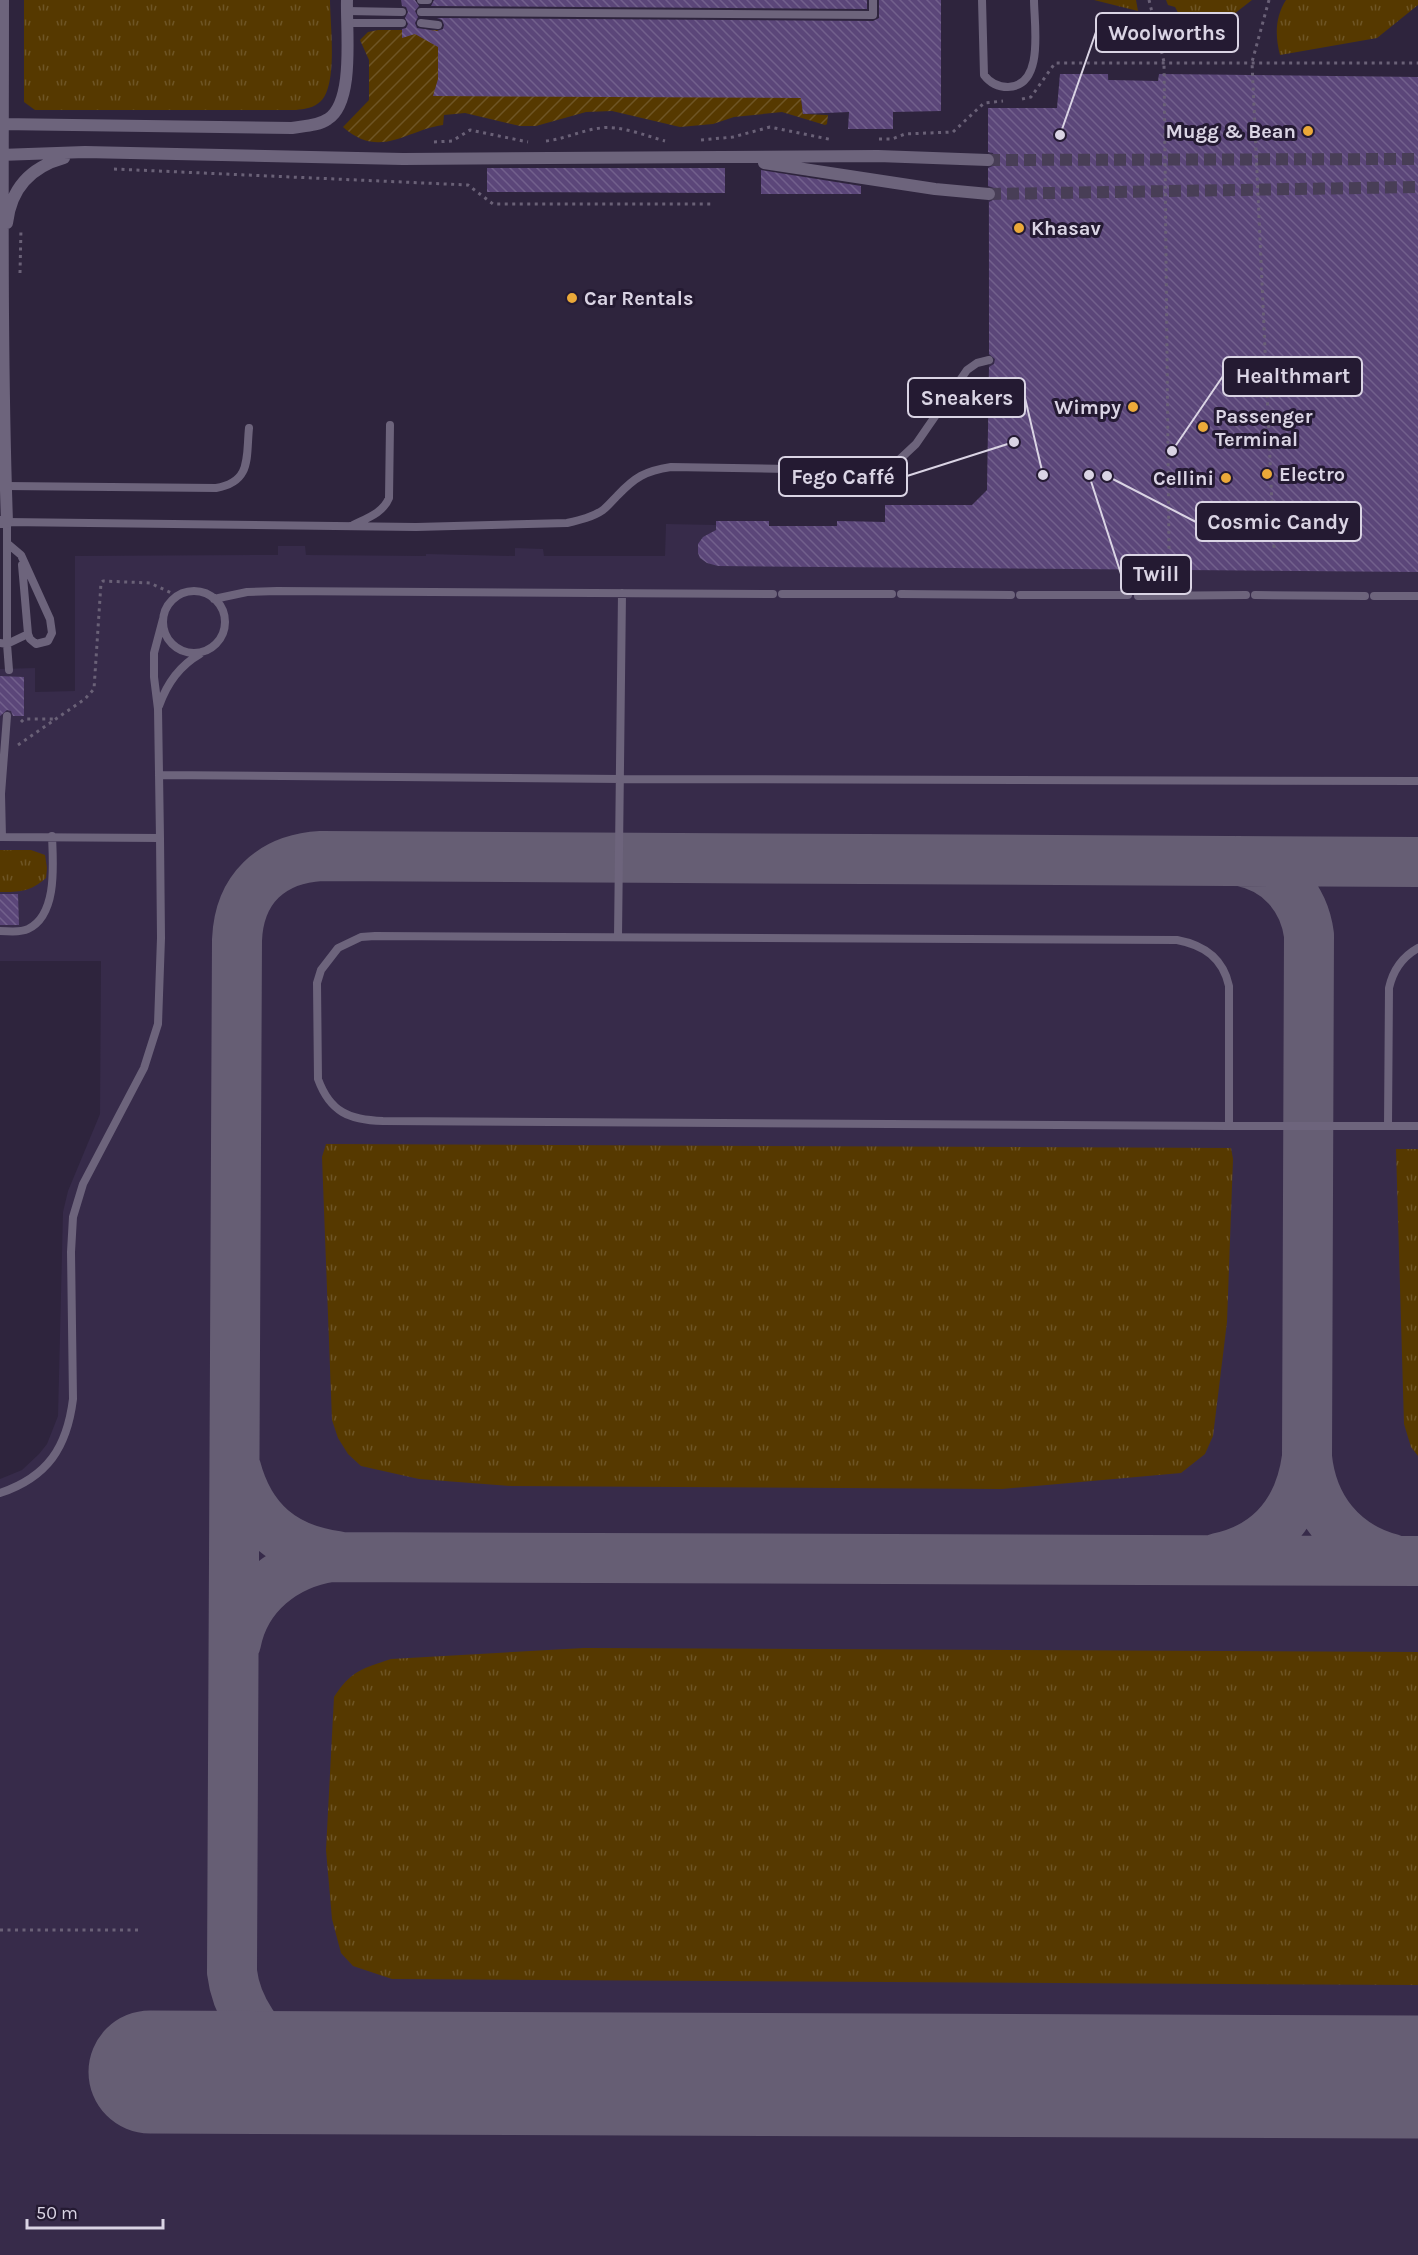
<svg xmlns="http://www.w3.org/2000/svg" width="1418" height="2255" viewBox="0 0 1418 2255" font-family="Karla,sans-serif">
	<defs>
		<pattern id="grass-tufts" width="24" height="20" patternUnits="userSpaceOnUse" patternTransform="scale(1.5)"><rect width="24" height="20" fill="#563900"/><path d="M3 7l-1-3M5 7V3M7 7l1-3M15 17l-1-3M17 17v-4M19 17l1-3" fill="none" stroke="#6e5525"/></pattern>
		<pattern id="garden-furrows" width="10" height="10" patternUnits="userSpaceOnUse" patternTransform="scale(1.5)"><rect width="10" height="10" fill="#563900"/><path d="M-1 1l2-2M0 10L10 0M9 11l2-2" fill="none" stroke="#6e5525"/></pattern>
		<pattern id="building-back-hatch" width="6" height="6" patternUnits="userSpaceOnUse" patternTransform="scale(1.5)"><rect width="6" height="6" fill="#5b4679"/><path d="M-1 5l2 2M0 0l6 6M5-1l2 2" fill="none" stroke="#72608c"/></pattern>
	</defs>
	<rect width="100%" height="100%" fill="#2e243d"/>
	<path fill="#372b4a" d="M1060 74H1108L1109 80 1158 81 1159 74 1418 77V2255H0V1479L22 1470 39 1454 47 1444 58 1416 63 1212 68 1191 100 1114 101 961H0V669L35 668V692L75 691V556L278 555V546H305L306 555 426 556V554L515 556V548L543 549 544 556H665L666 524 717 525V521H769V526H837V521L885 522V505H972L982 495 987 497 989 360 988 108H1057Z"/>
	<path fill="url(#grass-tufts)" d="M24 0H330C330 24 338 84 321 101 314 108 305 109 296 110H35L24 102Z
		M1094 0H1136L1138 11Z
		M1166 0H1252L1198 42 1183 22 1175 7 1168 5Z
		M1286 0H1418V5L1377 38 1280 55C1275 36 1275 17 1286 0Z
		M0 850H31L45 855 47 868 46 878C30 892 20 892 0 892Z
		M326 1144 1231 1148 1233 1159 1227 1322 1213 1436 1205 1454 1181 1473 1002 1489 511 1486 419 1479 361 1466 348 1454 338 1438 332 1420 322 1157Z
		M1396 1149H1418V1456L1411 1447 1404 1424Z
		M584 1648 1418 1652V1985L392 1979 353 1966 341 1953 332 1919 326 1850 334 1697C351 1671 361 1669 391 1659Z"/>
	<path fill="url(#garden-furrows)" d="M378 30H438V79L801 98 803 114 828 115 827 124 825 125 782 112 734 117 713 124 680 127 612 111 586 112 536 126H520L465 113 444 115 443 125C406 130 380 160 343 127L369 100V60L360 40 368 32Z"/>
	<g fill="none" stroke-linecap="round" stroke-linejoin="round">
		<path stroke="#665e74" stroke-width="50" d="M1239 861C1278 868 1304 897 1309 935L1307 1457C1312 1507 1342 1546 1392 1559
			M236 1468C250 1521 284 1549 337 1556
			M1218 1558C1271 1547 1300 1509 1307 1457
			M236 1643C245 1595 285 1564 331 1557L1418 1561
			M342 2073C325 2069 308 2067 293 2060 260 2045 236 2006 232 1972L237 940C239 889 271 859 321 856L1418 862"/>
		<path stroke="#665e74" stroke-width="123" d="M150 2072 1418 2077"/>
	</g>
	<path fill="url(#building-back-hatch)" d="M401 0H415L419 6 415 11 418 17 415 23 417 28 437 31 443 29 444 25 442 20 437 18 873 21 879 18V0H941V111L893 112V129H848L849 112 803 114 801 98 433 96 438 79V47L415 34 402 38V29L406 28 408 24 405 18 408 12 406 7 402 6Z
		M434 0H867V9L431 6Z
		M1060 74H1108V80L1158 81 1159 74 1418 77V572L718 566 707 563 700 558 698 553V544L703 537 716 530V521H769V526H837V521L885 522V505H972L987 490 989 367 994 364 995 359 989 354V202L995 199 997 194 994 188 988 186V168L995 165 996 160 993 153 988 152V108H1057Z
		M487 168H725V193L487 192Z
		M761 170 861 186V194H761Z
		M0 676 24 677V716H13L11 711 7 710 0 716Z
		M0 894H18L19 925H0Z"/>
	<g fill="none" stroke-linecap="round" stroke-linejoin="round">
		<path stroke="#483e56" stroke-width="12" stroke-dasharray="12 6" stroke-linecap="butt" d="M988 160 1418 159
			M989 194 1418 187"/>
		<path stroke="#6a6177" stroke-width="3" stroke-dasharray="3 4.5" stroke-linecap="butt" d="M1149 0 1164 62 1169 551
			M1269 0 1252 62 1274 548
			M1022 99 1031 97 1055 63H1418
			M879 139H892L905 134 953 132 984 103 1003 101
			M701 140 733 137 770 127 833 140
			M546 141C565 139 582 130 601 128 619 125 647 136 665 141
			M434 142 452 141 470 130 528 142
			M114 169 468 185 493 204H713
			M20 273 21 228
			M21 722 24 719H55
			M18 745 85 699 94 689 101 583 103 581 150 583 178 596
			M0 1930H141"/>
		<path stroke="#6d647c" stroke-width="8" d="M421 0H428
			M982 0 984 75C990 83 998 87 1008 87 1045 86 1034 24 1034 0
			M347 11 402 12
			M421 12 873 15V0
			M347 23H402
			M421 23 438 25
			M6 486 216 488C252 482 246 457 249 428
			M353 525C367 518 383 513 389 498L390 425
			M8 544 21 555 50 619 52 633 48 641 36 644 30 639 28 634
			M163 622a31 31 0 1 1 62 0a31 31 0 1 1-62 0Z
			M782 594H892
			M901 594 1011 595
			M1020 595H1128
			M1255 595 1365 596
			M1138 596 1246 595
			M1374 596H1418
			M214 599 247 592 277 591 773 594
			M0 643 7 644 28 634 22 565
			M9 670 7 644V522L416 527 567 523C580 520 593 517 603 510 608 506 613 500 617 496 635 477 645 471 671 467L845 470 890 465 900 459 916 444 967 370 977 363 989 360
			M159 706C167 683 179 666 200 654
			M159 775 621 779 1418 781
			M0 837 160 838
			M2 837 1 794 7 716
			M0 931C9 931 20 933 28 929 58 915 53 863 52 836
			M618 937 622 593
			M1229 1126V986C1223 958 1204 945 1177 940L375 936 361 937 338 948 321 970 317 983 318 1079C330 1112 349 1120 383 1121L1229 1126H1418
			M1388 1126 1389 988C1393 970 1402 957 1418 948
			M0 1493C48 1477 67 1447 73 1399L71 1252 73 1217 83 1184 144 1068 158 1024 161 938 160 838 158 709 154 677V653L163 619"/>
		<path stroke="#6d647c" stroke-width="12" d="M0 124 292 128C304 126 318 126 328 119 355 102 346 30 347 0
			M0 155 85 152 403 159 878 156 988 160
			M764 163 935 189 989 194
			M7 223C11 188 31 167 64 158
			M0 522H7C1 348 3 174 3 0"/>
	</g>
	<g fill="#eba939" stroke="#241a32" stroke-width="2">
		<circle cx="1308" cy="131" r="6"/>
		<circle cx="1019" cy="228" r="6"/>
		<circle cx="572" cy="298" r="6"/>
		<circle cx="1133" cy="407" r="6"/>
		<circle cx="1203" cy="427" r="6"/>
		<circle cx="1267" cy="474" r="6"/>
		<circle cx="1226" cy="478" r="6"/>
	</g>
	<g text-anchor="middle" stroke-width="6" stroke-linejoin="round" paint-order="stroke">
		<g font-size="20" font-weight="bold" fill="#dad4e4" stroke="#241a32" text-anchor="start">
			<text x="1296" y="138" text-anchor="end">Mugg &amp; Bean</text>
			<text x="1031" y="235">Khasav</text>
			<text x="584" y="305">Car Rentals</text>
			<text x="1121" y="414" text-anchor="end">Wimpy</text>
			<text x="1215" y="423">Passenger<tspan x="1215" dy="23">Terminal</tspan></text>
			<text x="1279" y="481">Electro</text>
			<text x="1214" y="485" text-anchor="end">Cellini</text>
		</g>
	</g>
	<path fill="none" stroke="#dad4e4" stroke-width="2" d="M1060 135L1096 32M1172 451L1223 376M1043 475L1025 398M1014 442L907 476M1107 476L1196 522M1089 475L1121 574"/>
	<g fill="#dad4e4" stroke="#241a32" stroke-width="2">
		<circle cx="1060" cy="135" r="6"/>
		<circle cx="1172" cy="451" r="6"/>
		<circle cx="1043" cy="475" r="6"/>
		<circle cx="1014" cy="442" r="6"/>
		<circle cx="1107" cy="476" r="6"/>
		<circle cx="1089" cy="475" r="6"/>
	</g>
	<g fill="#241a32" stroke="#dad4e4" stroke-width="2">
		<rect x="1096" y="13" width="142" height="39" rx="6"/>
		<rect x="1223" y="357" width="139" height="39" rx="6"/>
		<rect x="908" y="378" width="117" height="39" rx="6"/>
		<rect x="779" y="457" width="128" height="39" rx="6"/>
		<rect x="1196" y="502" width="165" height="39" rx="6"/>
		<rect x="1121" y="555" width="70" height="39" rx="6"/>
	</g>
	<g font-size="21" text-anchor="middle" font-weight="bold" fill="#dad4e4">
		<text x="1167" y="40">Woolworths</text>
		<text x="1293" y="383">Healthmart</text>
		<text x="967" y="405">Sneakers</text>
		<text x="843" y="484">Fego Caffé</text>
		<text x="1278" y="529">Cosmic Candy</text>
		<text x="1156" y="581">Twill</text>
	</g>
	<path d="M27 2219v9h136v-9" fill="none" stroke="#dad4e4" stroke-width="3"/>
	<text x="36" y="2219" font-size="18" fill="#dad4e4" stroke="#241a32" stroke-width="4.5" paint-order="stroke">50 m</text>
</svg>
